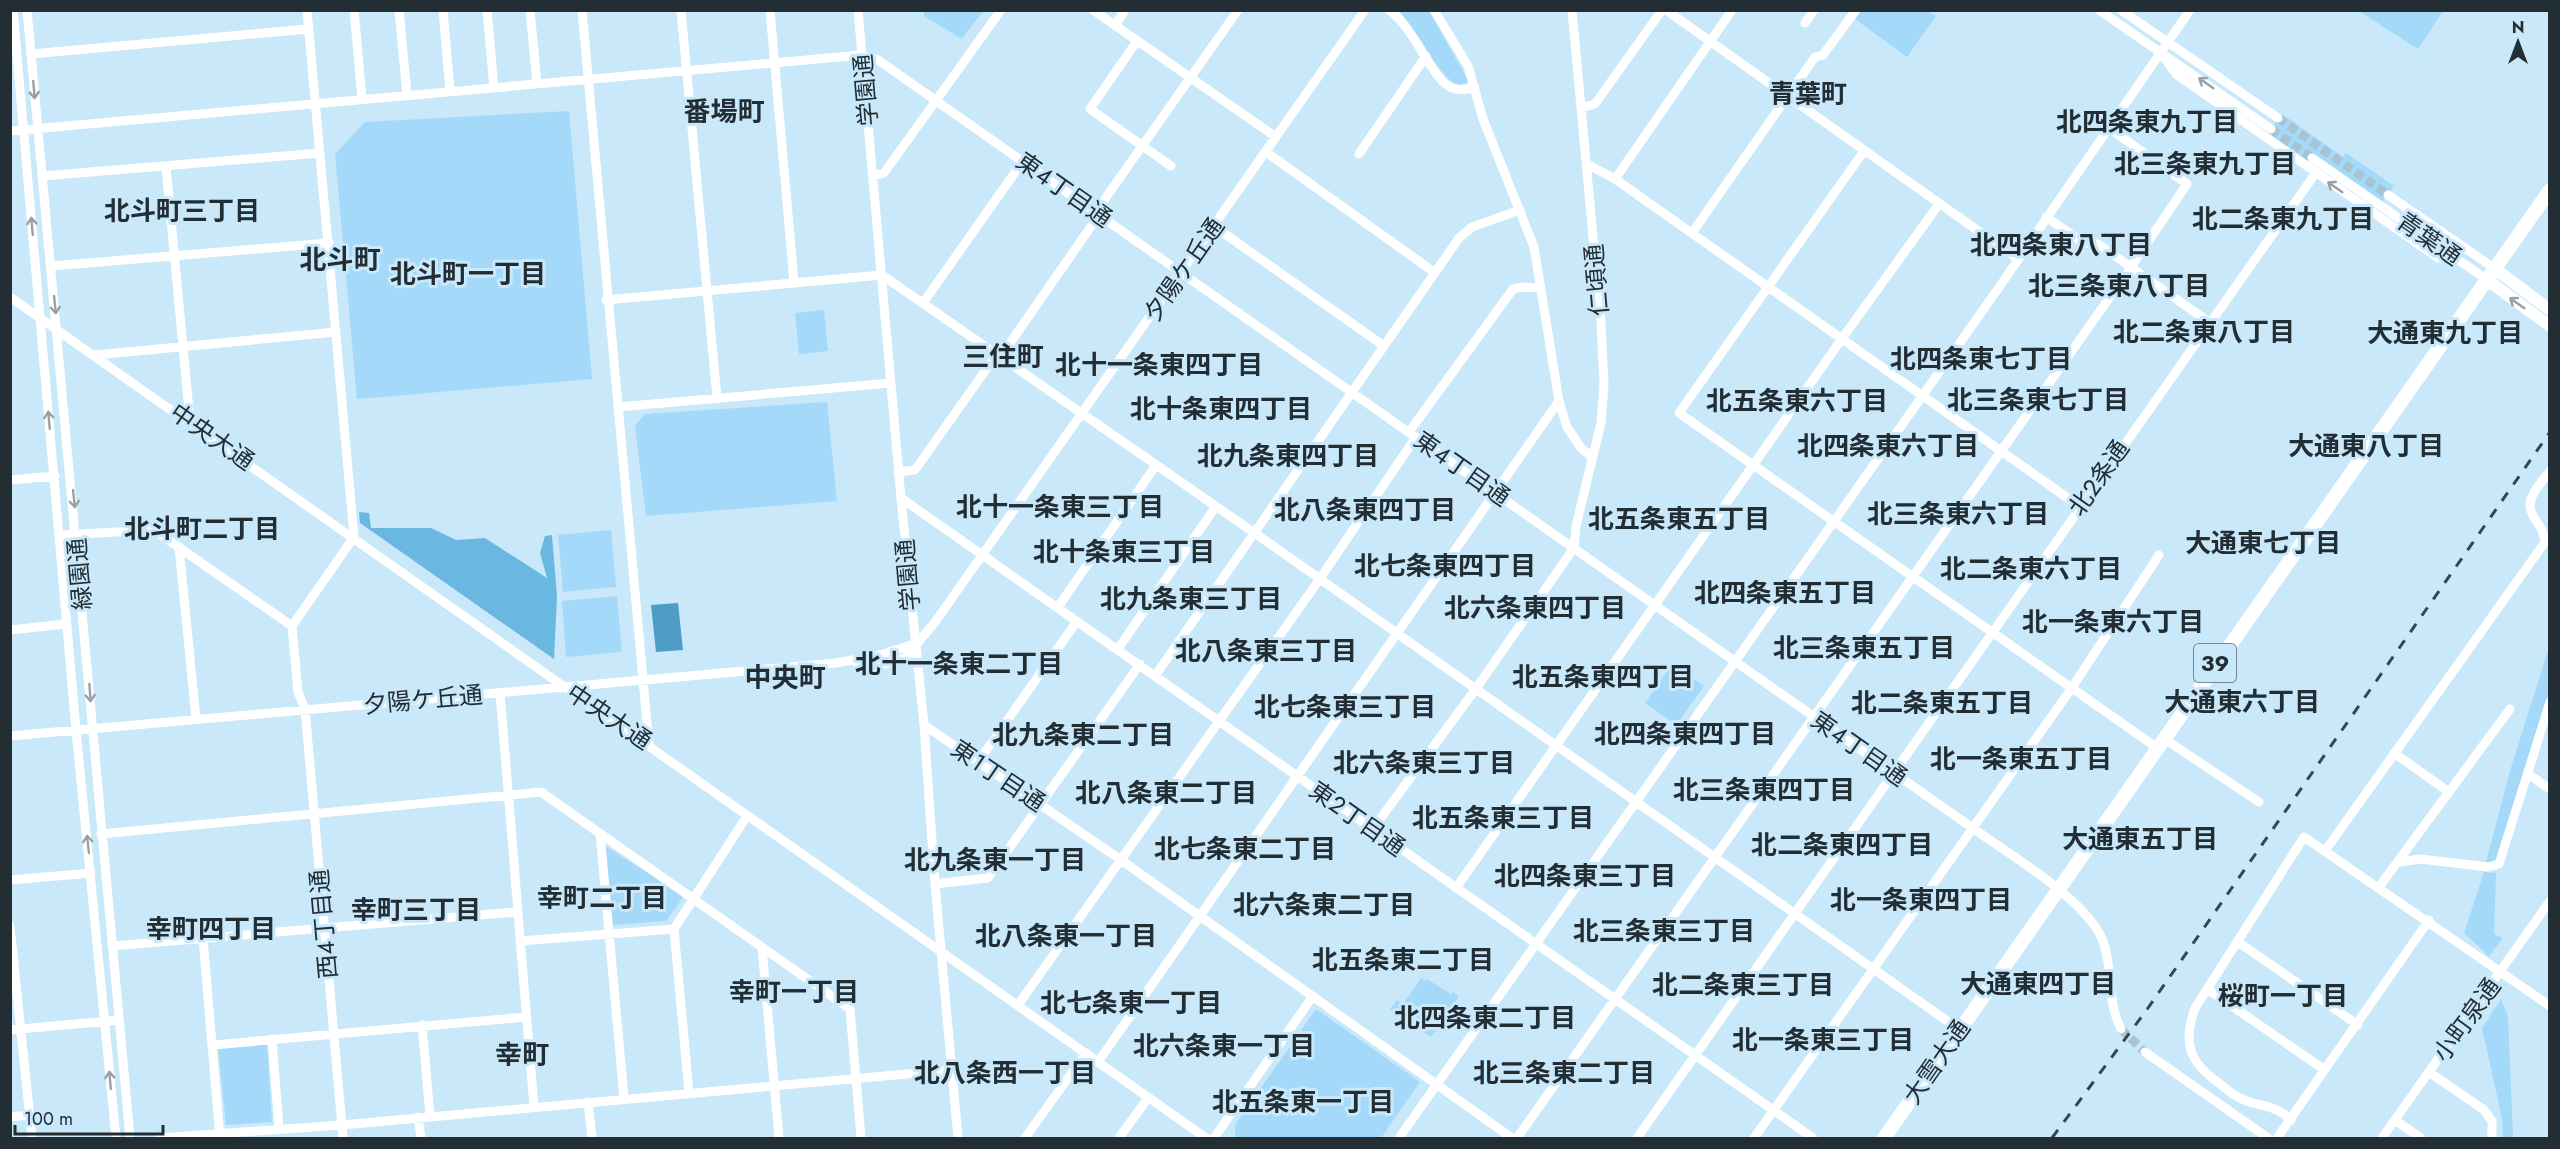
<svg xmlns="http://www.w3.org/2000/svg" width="2560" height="1149" viewBox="0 0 2560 1149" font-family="Jost,'Noto Sans JP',sans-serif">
	<rect width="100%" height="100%" fill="#c9e8fa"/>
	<path fill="#a4d9f9" d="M1861 10 1928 11 1936 16 1907 57 1855 19Z
		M924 11V10L983 11 962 39 924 16Z
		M1399 11H1429L1469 82 1458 85C1440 79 1416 28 1399 11Z
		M2359 11H2443L2418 49Z
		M569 111 592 379 357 399 335 154 365 122Z
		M2282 114 2343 157 2346 153 2394 186 2382 202 2314 155 2309 162 2268 133Z
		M824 310 828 351 799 354 795 313Z
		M827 402 837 501 646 516 635 426 645 414Z
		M611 530 616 587 563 592 558 535Z
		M617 596 622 652 566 657 562 601Z
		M2549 647V693L2497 862H2486L2510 771Z
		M1672 664 1704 686 1676 725 1645 703Z
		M605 846 684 896 666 921 611 925Z
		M2484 872 2496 873 2494 934 2503 938 2489 956 2464 933Z
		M1421 978 1425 981 1427 979 1451 994 1453 992 1459 996 1431 1037 1390 1009 1397 1000 1403 1004Z
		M2501 999 2508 1017 2513 1138H2503L2502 1118 2482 1028Z
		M1316 1009 1420 1082 1381 1138H1235V1125Z
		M267 1043 272 1122 226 1125 218 1047Z"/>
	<path fill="#6ab7e1" d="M359 512 369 513 371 528H431L456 540 485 538 547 578 540 553 545 536 552 535 557 597 554 659 360 523Z"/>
	<path fill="#4f9cc5" d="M678 603 683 650 656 652 651 605Z"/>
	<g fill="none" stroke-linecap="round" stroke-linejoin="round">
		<path stroke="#a8c3d2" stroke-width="9" stroke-dasharray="9 4.5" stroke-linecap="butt" d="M2278 118 2388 195
			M2271 129 2312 158
			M2121 1029 2145 1052"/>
		<path stroke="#fff" stroke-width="9" d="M13 10 76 730 116 1138
			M27 10 130 1138
			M307 10 354 537 292 626 298 692 305 709 343 1138
			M354 10 362 99
			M399 10 407 95
			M443 10 450 91
			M487 10 494 88
			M530 10 537 84
			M582 10 649 745
			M681 10 717 398
			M770 10 794 282
			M858 10 901 498 924 725 935 884 958 1138
			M1093 10 1276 137
			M1389 10C1416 29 1431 79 1452 88 1459 91 1467 89 1475 88
			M1434 10 1468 66 1483 119 1534 247 1559 401 1567 427 1581 448 1593 458
			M1666 10 2018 259
			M2099 10 2271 129
			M2121 10 2278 118
			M1805 23 1814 10
			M1115 26 1125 10
			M1137 41 1090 109 1171 166
			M2161 53 2176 74 2438 258H2455
			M31 54 308 29
			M1581 108 1595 104 1662 10
			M10 131 862 55 878 60 1974 829C2010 855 2091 902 2104 944 2113 972 2107 1002 2121 1029
			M1864 151 1679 413 2156 747
			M1266 152 1434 272
			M1359 154 1426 56
			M2312 158 2486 279
			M1587 164 1615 179 2079 506
			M166 167 190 421
			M42 176 320 153
			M873 176 884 173 1001 10
			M1615 179 1732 10
			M2388 195 2494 268
			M1095 213 1238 10
			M2046 217 2084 243 2098 244 2209 322
			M1215 227 1384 346
			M1692 233 1815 57 1823 55 1856 10
			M51 266 329 243
			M10 297 1206 1138
			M606 300 882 275 1256 534 1960 1030
			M923 303 1023 161
			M95 355 336 332
			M1001 356 1099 215
			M618 407 891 383
			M1409 432 1513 289 1523 287 1540 288
			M898 472 915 470 997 354
			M10 480 55 476
			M901 498 1813 1138
			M59 535 154 530 292 626
			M179 547 196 719
			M1058 607 1156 465
			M10 630 66 624
			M1118 649 1216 506
			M857 664C870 664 893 666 904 658 909 655 926 632 933 625L1365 10
			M1155 676 1459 238 1472 227 1520 210
			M500 693 534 1107
			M924 725 1121 860 1512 1138
			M10 736 836 663 880 655 914 644
			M2163 738 2259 802
			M2394 753 2449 792
			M978 762 1077 621
			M2528 774 2550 789
			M1372 830 1475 690 1574 548 1576 526 1601 423 1604 384 1601 323 1572 10
			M600 833 624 1098
			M101 834 541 792 850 1009 861 1138
			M2325 851 2545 542C2543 524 2535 524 2531 511 2526 497 2542 482 2550 471
			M2400 862 2420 859 2488 867 2499 864 2550 702
			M10 880 91 873
			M935 884 988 878 1140 664
			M2379 887 2510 709
			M1456 888 1841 340 1939 204
			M10 926 32 1138
			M203 939 220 1138
			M520 941 674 929
			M2238 942 2358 1025
			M112 946 517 912
			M762 947 779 1138
			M2207 989 2325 1070
			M1018 1005 1319 580 1416 437
			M422 1025 430 1116
			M10 1030 119 1020
			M272 1039 279 1129
			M213 1045 526 1017
			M2145 1052 2268 1138
			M1098 1062 1559 401
			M2429 1072 2484 1110 2492 1121V1138
			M689 1093 674 929 747 816
			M588 1102 592 1138
			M10 1117 29 1115
			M418 1117 421 1138
			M2291 1120C2276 1105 2262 1107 2244 1100 2236 1097 2227 1090 2220 1084 2190 1063 2182 1044 2195 1008L2304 837 2550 1006
			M2395 1120 2421 1138
			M159 1138 342 1125 951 1070
			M1025 1138 1086 1053
			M1119 1138 1148 1098
			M1214 1138 1313 996
			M1399 1138 2002 283 2190 10
			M1517 1138 2131 267 2187 184 2109 128
			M1637 1138 2315 174
			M1754 1138 2071 689 2159 555
			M2277 1138 2429 920
			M2382 1138 2550 901"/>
		<path stroke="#fff" stroke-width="12" d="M2494 268 2550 310
			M2486 279 2550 326"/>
		<path stroke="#fff" stroke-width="14" d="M1884 1138 2550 190"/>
		<path stroke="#37454d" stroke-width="3" stroke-dasharray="10 10" stroke-linecap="butt" d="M2052 1138 2148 1008 2550 432"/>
	</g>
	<defs><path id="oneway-shaft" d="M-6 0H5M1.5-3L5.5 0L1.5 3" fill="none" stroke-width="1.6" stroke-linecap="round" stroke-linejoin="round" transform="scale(1.5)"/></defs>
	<g stroke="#9ca0a4">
		<use href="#oneway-shaft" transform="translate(2206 83) rotate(-145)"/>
		<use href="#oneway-shaft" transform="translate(34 90) rotate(85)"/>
		<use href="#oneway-shaft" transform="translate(2335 187) rotate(-145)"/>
		<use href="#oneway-shaft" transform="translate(32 226) rotate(-95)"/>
		<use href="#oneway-shaft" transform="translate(2517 303) rotate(-145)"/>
		<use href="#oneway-shaft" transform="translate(55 305) rotate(84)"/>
		<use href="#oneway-shaft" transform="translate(49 420) rotate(-95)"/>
		<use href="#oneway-shaft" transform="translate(74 499) rotate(84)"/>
		<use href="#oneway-shaft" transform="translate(90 693) rotate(86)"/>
		<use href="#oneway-shaft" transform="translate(88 844) rotate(-96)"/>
		<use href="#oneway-shaft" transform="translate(110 1080) rotate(-95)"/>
	</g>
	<g text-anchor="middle" stroke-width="6" stroke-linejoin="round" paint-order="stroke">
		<rect fill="#c9e8fa" stroke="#54656f" stroke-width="1.5" x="2194" y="644" width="42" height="38" rx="4.5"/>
		<g font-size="22" font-weight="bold" fill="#222d34">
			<text x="2215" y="671">39</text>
		</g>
		<g font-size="24" fill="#222d34" stroke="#c9e8fa">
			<text transform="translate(866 90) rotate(-95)" y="8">学園通</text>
			<text transform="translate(1064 190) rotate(35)" y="8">東4丁目通</text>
			<text transform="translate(2429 239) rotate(35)" y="8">青葉通</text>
			<text transform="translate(1184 270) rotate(-55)" y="8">夕陽ケ丘通</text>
			<text transform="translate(1597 280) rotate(-95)" y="8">仁頃通</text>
			<text transform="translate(212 437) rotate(35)" y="8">中央大通</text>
			<text transform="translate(1462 469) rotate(35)" y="8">東4丁目通</text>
			<text transform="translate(2099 478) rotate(-55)" y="8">北2条通</text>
			<text transform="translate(80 574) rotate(-95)" y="8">緑園通</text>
			<text transform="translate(908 575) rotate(-95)" y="8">学園通</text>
			<text transform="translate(423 700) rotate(-5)" y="8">夕陽ケ丘通</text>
			<text transform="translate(609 717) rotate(34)" y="8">中央大通</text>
			<text transform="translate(1859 749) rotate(35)" y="8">東4丁目通</text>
			<text transform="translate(998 776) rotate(34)" y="8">東1丁目通</text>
			<text transform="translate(1357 819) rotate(35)" y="8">東2丁目通</text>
			<text transform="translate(324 924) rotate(-95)" y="8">西4丁目通</text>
			<text transform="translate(2467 1020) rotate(-54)" y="8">小町泉通</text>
			<text transform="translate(1937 1062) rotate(-55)" y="8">大雪大通</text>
		</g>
		<g font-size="26" font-weight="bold" fill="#222d34" stroke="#c9e8fa">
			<text x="1808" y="103">青葉町</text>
			<text x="2147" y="131">北四条東九丁目</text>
			<text x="2205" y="173">北三条東九丁目</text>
			<text x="182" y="220">北斗町三丁目</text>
			<text x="2283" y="228">北二条東九丁目</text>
			<text x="2061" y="254">北四条東八丁目</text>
			<text x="468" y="283">北斗町一丁目</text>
			<text x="2119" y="295">北三条東八丁目</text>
			<text x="2204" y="341">北二条東八丁目</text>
			<text x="2445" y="342">大通東九丁目</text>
			<text x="1981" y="368">北四条東七丁目</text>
			<text x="1159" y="374">北十一条東四丁目</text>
			<text x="2038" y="409">北三条東七丁目</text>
			<text x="1797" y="410">北五条東六丁目</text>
			<text x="1221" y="418">北十条東四丁目</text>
			<text x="1888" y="455">北四条東六丁目</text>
			<text x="2366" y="455">大通東八丁目</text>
			<text x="1288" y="465">北九条東四丁目</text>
			<text x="1060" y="516">北十一条東三丁目</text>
			<text x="1365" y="519">北八条東四丁目</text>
			<text x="1958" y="523">北三条東六丁目</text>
			<text x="1679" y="528">北五条東五丁目</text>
			<text x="202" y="538">北斗町二丁目</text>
			<text x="2263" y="552">大通東七丁目</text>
			<text x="1124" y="561">北十条東三丁目</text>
			<text x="1445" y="575">北七条東四丁目</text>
			<text x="2031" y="578">北二条東六丁目</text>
			<text x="1785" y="602">北四条東五丁目</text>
			<text x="1191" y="608">北九条東三丁目</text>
			<text x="1535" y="617">北六条東四丁目</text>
			<text x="2113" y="631">北一条東六丁目</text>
			<text x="1864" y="657">北三条東五丁目</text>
			<text x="1266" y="660">北八条東三丁目</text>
			<text x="959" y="673">北十一条東二丁目</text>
			<text x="1603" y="686">北五条東四丁目</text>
			<text x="2242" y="711">大通東六丁目</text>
			<text x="1942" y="712">北二条東五丁目</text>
			<text x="1345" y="716">北七条東三丁目</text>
			<text x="1685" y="743">北四条東四丁目</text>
			<text x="1083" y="744">北九条東二丁目</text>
			<text x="2021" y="768">北一条東五丁目</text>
			<text x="1424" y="772">北六条東三丁目</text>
			<text x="1764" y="799">北三条東四丁目</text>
			<text x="1166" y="802">北八条東二丁目</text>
			<text x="1503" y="827">北五条東三丁目</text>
			<text x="2140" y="848">大通東五丁目</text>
			<text x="1842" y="854">北二条東四丁目</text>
			<text x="1245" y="858">北七条東二丁目</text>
			<text x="995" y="869">北九条東一丁目</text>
			<text x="1585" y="885">北四条東三丁目</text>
			<text x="602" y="907">幸町二丁目</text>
			<text x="1921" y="909">北一条東四丁目</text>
			<text x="1324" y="914">北六条東二丁目</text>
			<text x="416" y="919">幸町三丁目</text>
			<text x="211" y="938">幸町四丁目</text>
			<text x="1664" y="940">北三条東三丁目</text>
			<text x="1066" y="945">北八条東一丁目</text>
			<text x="1403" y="969">北五条東二丁目</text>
			<text x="2038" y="993">大通東四丁目</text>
			<text x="1743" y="994">北二条東三丁目</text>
			<text x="794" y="1001">幸町一丁目</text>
			<text x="2283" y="1005">桜町一丁目</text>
			<text x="1131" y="1012">北七条東一丁目</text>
			<text x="1485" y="1027">北四条東二丁目</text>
			<text x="1823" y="1049">北一条東三丁目</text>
			<text x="1224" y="1055">北六条東一丁目</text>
			<text x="1005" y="1082">北八条西一丁目</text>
			<text x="1564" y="1082">北三条東二丁目</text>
			<text x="1303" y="1111">北五条東一丁目</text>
		</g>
		<g font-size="27" font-weight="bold" fill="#222d34" stroke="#c9e8fa">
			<text x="724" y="121">番場町</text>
			<text x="340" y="269">北斗町</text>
			<text x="1003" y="366">三住町</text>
			<text x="785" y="687">中央町</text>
			<text x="522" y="1064">幸町</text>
		</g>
	</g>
	<rect width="2560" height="1149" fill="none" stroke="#222d34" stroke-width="24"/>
	<g transform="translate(2518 42)" stroke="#c9e8fa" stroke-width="4.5" paint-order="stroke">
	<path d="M0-4.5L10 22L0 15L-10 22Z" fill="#222d34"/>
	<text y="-9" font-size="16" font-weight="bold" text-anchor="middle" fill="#222d34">N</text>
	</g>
	<path d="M15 1125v9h148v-9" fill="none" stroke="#222d34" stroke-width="3"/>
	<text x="24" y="1125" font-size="18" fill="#222d34" stroke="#c9e8fa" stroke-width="4.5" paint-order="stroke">100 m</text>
</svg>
